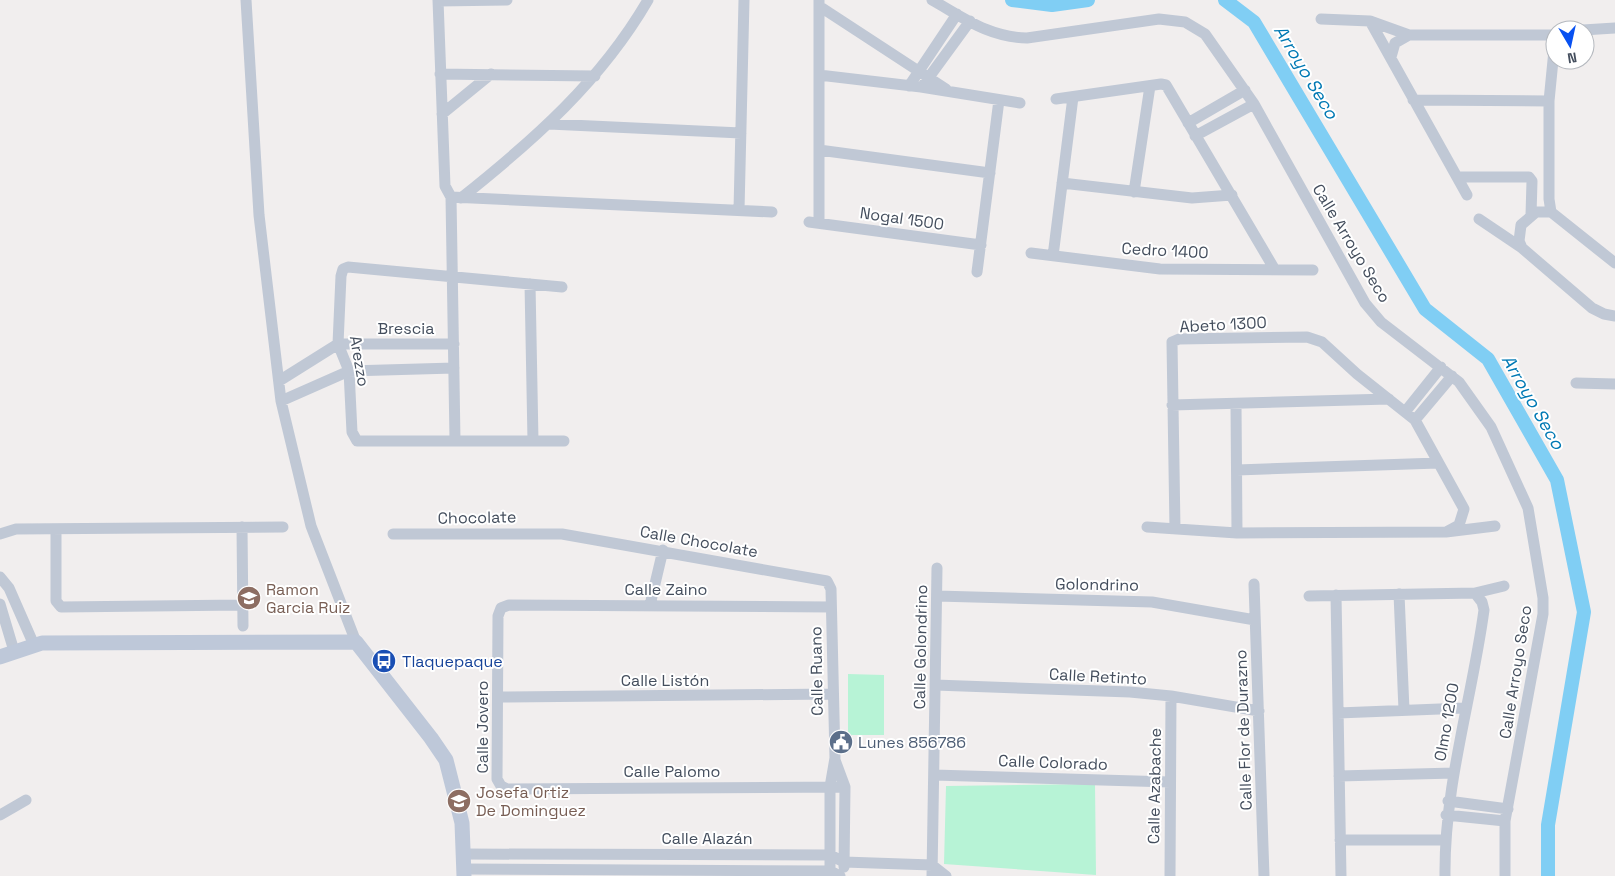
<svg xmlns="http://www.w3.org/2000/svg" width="1615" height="876" viewBox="0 0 1615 876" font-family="'Space Grotesk',sans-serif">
	<rect width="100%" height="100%" fill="#f1eeee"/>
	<path fill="#b7f3d6" d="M848 674 884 675V735H848Z
		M1095 784 1096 875 944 864 946 786Z"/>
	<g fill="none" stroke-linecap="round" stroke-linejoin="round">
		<path stroke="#80cef4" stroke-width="14" d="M1012 0 1052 5 1088 0
			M1225 0 1254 22 1425 309 1488 359 1557 480 1584 612 1548 825V876"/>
		<path stroke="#c0c8d5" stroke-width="11" d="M246 0 259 215 281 401 311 526 356 642
			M438 0 445 186 451 197 455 440
			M819 0V223
			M932 0C964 18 988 37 1027 38L1159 19 1185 22 1205 34 1254 104 1365 303 1381 322 1459 382 1491 427 1528 508 1543 598V614L1505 821V876
			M438 1 507 0
			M819 6 946 89
			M1321 19 1370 21 1409 35H1555
			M1370 21 1467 195
			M1583 30 1615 28
			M1555 40 1549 101V199L1551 212 1615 263
			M1391 57 1395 43 1409 35
			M440 74 595 76
			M819 75 921 87 1020 103
			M924 84 970 21
			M909 86 957 14
			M1056 99 1161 84 1166 85 1275 270
			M1413 100 1549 101
			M442 114 491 74
			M1188 123 1245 90
			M549 124 741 133
			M1195 136 1254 104
			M819 150 990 173
			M1457 177H1529L1532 181 1531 215
			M1062 183 1192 198 1232 195
			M1134 192 1150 86
			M451 197 772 212
			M461 198C534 140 601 81 648 0
			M739 210 744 0
			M1551 212H1536L1521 225 1519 241 1522 248 1592 308 1604 314 1615 316
			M1479 219 1522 248
			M809 222 981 245
			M1031 253 1160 269 1313 270
			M1053 256 1073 97
			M977 272 999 100
			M530 284 533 441
			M562 287 348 267 343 269 341 276 338 344 349 371 352 432 357 441H564
			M279 381 338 344H454
			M1576 383 1615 384
			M281 401 349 371 454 368
			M1236 404 1237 533
			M1172 405 1389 399
			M1405 412 1441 367
			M1415 420 1452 376
			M1237 470 1438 463
			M242 527 243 626
			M1147 527 1237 533 1446 532 1495 526
			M56 529V601L61 607 242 605
			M1175 529 1172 342 1179 339 1307 337 1322 342 1357 374 1415 420 1464 509 1459 525 1446 532
			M0 534 16 529 283 527
			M393 534H562L827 581 831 589 835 758 830 787V876
			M0 577 9 588 34 645
			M1254 584 1264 876
			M1399 594 1404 710
			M1336 595 1341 876
			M937 596 1152 602 1255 620
			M1309 596 1475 593 1504 586
			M0 604 14 651
			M650 605 663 550
			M831 607 509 605 501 608 498 616 497 779 501 786 507 789 845 787
			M935 685 1130 692 1171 696 1259 711
			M498 697 833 694
			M1338 713 1465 708
			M835 760 845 787 844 867
			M934 775 1170 782
			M1339 776 1454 773
			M1448 801 1508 809
			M0 815 26 800
			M1446 815 1505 821
			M1340 840H1444
			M463 854 830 855 844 862 932 865 946 876
			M464 869 830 871 840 876
			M932 876 937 568
			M1170 876 1171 696
			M1445 876C1444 785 1472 699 1484 610L1482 602 1475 593"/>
		<path stroke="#bec8d9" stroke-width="15" d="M0 657 42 643 356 642 431 738 446 760 462 823 464 876"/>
	</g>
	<defs>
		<g id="school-disc" transform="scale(1.25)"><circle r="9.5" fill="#8d6e63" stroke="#fff"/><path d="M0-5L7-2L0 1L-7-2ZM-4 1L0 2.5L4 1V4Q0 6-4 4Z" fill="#fff"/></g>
		<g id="bus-disc" transform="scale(1.25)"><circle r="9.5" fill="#1a4fb4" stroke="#fff"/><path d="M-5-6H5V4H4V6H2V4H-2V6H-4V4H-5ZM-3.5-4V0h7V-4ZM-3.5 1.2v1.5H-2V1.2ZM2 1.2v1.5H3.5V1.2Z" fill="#fff"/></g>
		<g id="civic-disc" transform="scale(1.25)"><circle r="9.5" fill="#5c6f8a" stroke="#fff"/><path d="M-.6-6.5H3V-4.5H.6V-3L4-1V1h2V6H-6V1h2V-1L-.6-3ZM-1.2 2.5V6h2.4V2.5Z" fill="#fff"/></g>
	</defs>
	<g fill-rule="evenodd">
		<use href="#school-disc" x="249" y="598"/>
		<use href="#bus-disc" x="384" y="661"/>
		<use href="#civic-disc" x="841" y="742"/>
		<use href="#school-disc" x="459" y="801"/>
	</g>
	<g text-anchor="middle" stroke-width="4" stroke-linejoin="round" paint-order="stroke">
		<g font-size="16" fill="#444e5d" stroke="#fff">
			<text transform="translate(902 218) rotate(8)" y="6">Nogal 1500</text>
			<text transform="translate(1352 243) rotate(59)" y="6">Calle Arroyo Seco</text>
			<text transform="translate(1165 250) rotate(3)" y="6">Cedro 1400</text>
			<text transform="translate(1223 324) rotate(-3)" y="6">Abeto 1300</text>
			<text x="406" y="334">Brescia</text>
			<text transform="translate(360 361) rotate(80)" y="6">Arezzo</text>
			<text transform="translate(477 517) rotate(-1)" y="6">Chocolate</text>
			<text transform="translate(699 541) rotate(10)" y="6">Calle Chocolate</text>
			<text transform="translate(1097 584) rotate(1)" y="6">Golondrino</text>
			<text x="666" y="595">Calle Zaino</text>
			<text transform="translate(920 647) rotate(-89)" y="6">Calle Golondrino</text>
			<text transform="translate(816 671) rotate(-91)" y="6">Calle Ruano</text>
			<text transform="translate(1515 672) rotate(-81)" y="6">Calle Arroyo Seco</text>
			<text transform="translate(1098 676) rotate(3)" y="6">Calle Retinto</text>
			<text x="665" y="686">Calle Listón</text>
			<text transform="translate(1446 722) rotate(-80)" y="6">Olmo 1200</text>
			<text transform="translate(482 727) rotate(-90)" y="6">Calle Jovero</text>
			<text transform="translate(1243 730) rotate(-92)" y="6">Calle Flor de Durazno</text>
			<text transform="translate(1053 762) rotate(2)" y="6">Calle Colorado</text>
			<text x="672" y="777">Calle Palomo</text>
			<text transform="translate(1154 786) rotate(-89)" y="6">Calle Azabache</text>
			<text x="707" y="844">Calle Alazán</text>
		</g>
		<g font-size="16" fill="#785e54" stroke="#fff" text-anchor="start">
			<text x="266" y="595">Ramon<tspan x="266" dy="18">Garcia Ruiz</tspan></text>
			<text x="476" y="798">Josefa Ortiz<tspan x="476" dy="18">De Dominguez</tspan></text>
		</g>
		<g font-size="16" fill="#164399" stroke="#fff" text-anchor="start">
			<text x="402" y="667">Tlaquepaque</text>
		</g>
		<g font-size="16" fill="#4e5e75" stroke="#fff" text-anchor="start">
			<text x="858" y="748">Lunes 856786</text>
		</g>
		<g font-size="18" font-style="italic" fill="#0079b4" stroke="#fff">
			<text transform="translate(1306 72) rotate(59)" y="6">Arroyo Seco</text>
			<text transform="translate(1533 402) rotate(60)" y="6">Arroyo Seco</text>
		</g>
	</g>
	<g transform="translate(1570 45) rotate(171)"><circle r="24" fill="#ffffff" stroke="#b4b8be"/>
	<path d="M0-4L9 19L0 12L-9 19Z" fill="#0851f1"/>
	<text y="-8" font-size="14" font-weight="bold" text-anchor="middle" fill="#444e5d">N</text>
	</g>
</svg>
